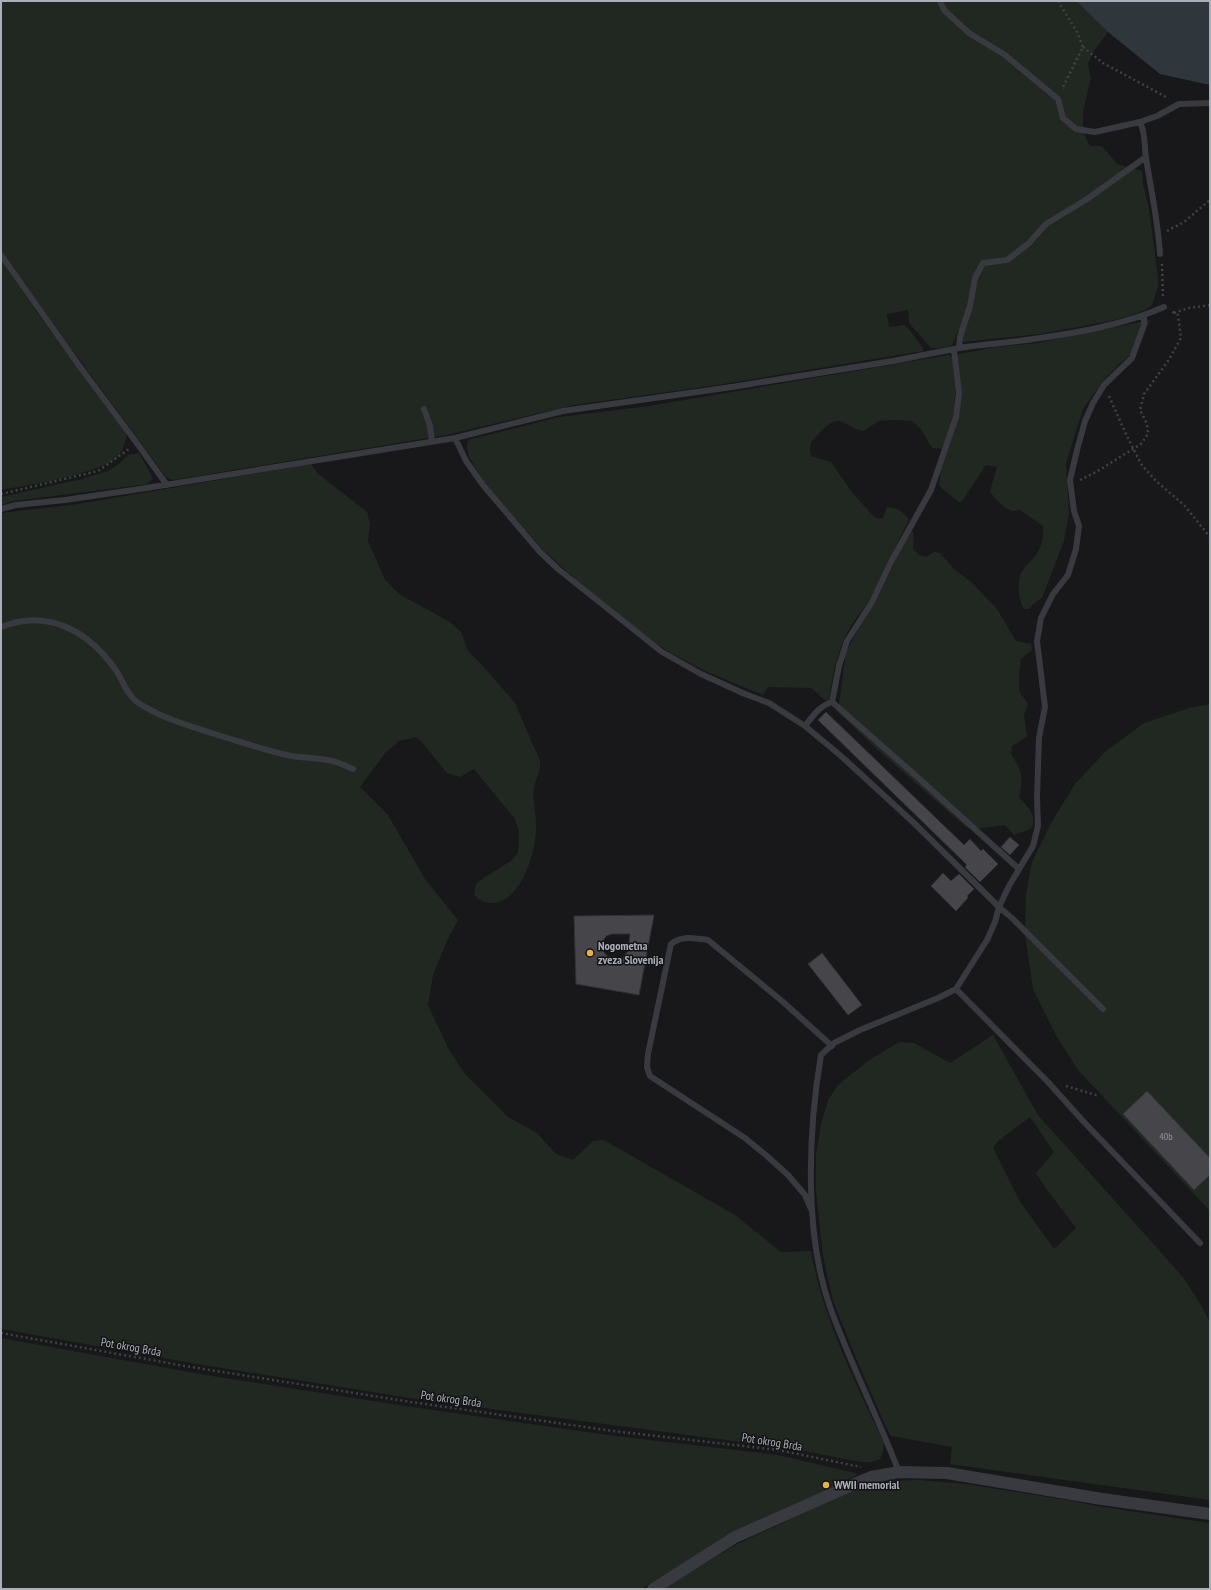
<svg xmlns="http://www.w3.org/2000/svg" width="1211" height="1590" viewBox="0 0 1211 1590" font-family="'PT Sans Narrow',sans-serif">
	<rect width="100%" height="100%" fill="#18181a"/>
	<path fill="#202821" fill-rule="evenodd" d="M1 1H1076L1108 32 1094 51 1088 64 1091 78 1083 111V126L1085 136 1090 146H1102L1117 164 1142 171 1143 184 1149 209 1158 277V287L1152 305 1145 310 1130 316 1110 321 1040 334 962 342 963 338 962 332 958 331 952 345 941 348H931L909 323 908 310 887 314 889 327 904 325 908 328 923 348V351L711 386 574 405 446 435 173 480 166 477 160 469 62 336 1 250Z
		M1 260 46 325 127 433C126 440 124 448 120 454 104 474 28 485 1 490Z
		M1150 320 1134 352 1118 365 1102 382 1083 409 1066 463 1069 513 1064 541 1042 598 1033 604 1029 609H1024C1018 599 1017 584 1021 573 1025 565 1033 560 1037 553 1042 546 1044 535 1043 526L1020 510C1018 510 1016 511 1013 511 1006 510 993 498 990 491L997 467 986 465 962 501 959 502 939 486 941 469 952 437 958 354 996 347 1037 343Z
		M949 355 952 357 956 390 954 416 942 449 932 448 921 429 912 421 894 420 879 421 863 431C854 430 848 423 839 421 829 420 818 435 811 442L810 451 811 456 831 462 851 491 874 517 879 519 883 518 887 507C898 508 903 511 909 520 895 546 884 573 870 599 865 608 858 615 852 624 838 647 833 673 829 699L827 702 811 688 768 687 763 695 705 671 669 652 647 637 588 590 543 550 484 482 469 457 467 447 468 440 559 417 649 406Z
		M139 453 153 478 148 484 14 501 1 505V497L82 479 108 471 119 464 128 455Z
		M311 464 317 473 367 512 370 524 368 541 385 580 399 594 450 622 461 632 468 651 483 666 515 703 540 761C541 774 536 776 534 788 532 801 537 817 536 831 535 856 518 911 484 902 481 901 477 897 474 895L476 884 485 877 511 861 518 853 519 831 515 819 474 769 460 777 447 773 420 740 415 737 399 741 386 752 360 787 388 815 425 879 458 920 447 941 433 975 428 1005 449 1050 466 1075 508 1117 537 1133 556 1154 573 1160 593 1141 604 1140 735 1215 781 1252 811 1251C823 1318 855 1382 884 1443L883 1451 880 1459 872 1462H860L794 1449 416 1399 197 1364 1 1329V513L78 504Z
		M911 528 914 535 913 549 919 555 926 557 934 552 940 553 954 569 971 582 997 609 1016 641 1031 644 1032 650 1021 659 1019 673V691L1028 704 1024 715 1027 737 1012 746 1011 754C1023 772 1023 777 1019 798 1028 807 1038 815 1031 829L1014 835 1005 825 975 829 966 827 878 750 838 712 846 652 861 624 876 601Z
		M1210 704V1211L1078 1070 1056 1035 1033 989 1025 935 1026 894 1032 862 1051 823 1075 784 1105 752 1144 723 1189 708Z
		M993 1035 1038 1115 1183 1277 1198 1300 1210 1322V1500L950 1464 952 1447 891 1436 885 1425 856 1358 834 1303 828 1280 823 1255 816 1192V1155L821 1124 828 1100 838 1085 868 1061 899 1042 914 1043 950 1063ZM1030 1117 1054 1152 1036 1173 1045 1187 1076 1228 1054 1249 1019 1200 993 1148 998 1141Z
		M1 1338 206 1375 412 1407 615 1436 778 1455 855 1473 857 1475 815 1496 736 1531 641 1589H1Z
		M918 1480 966 1484 1073 1501 1097 1506 1210 1523V1589H662L737 1544 858 1488 879 1481Z"/>
	<path fill="#2f373d" d="M1076 1H1210V85L1160 74 1108 32Z"/>
	<path fill="#45454a" stroke="#323236" fill-rule="evenodd" d="M826 712 964 845 970 839 981 851 983 849 998 864 980 882 965 867 967 865 818 720Z
		M1010 837 1019 845 1010 855 1001 847Z
		M943 873 951 881 959 874 974 889 967 896 968 898 956 911 931 886Z
		M654 915 639 995 576 984 574 916ZM612 934H630L628 951 622 959 612 958 607 956 602 950V943L606 936Z
		M822 953 862 1005 848 1015 808 964Z
		M1147 1091 1210 1158V1175L1194 1190 1123 1114Z"/>
	<g fill="none" stroke-linecap="round" stroke-linejoin="round">
		<path stroke="#3f4146" stroke-width="2.5" stroke-dasharray="2 3" stroke-linecap="butt" d="M1058 1 1077 32 1083 47 1062 89
			M1083 47 1103 63 1168 98
			M1167 231 1184 222 1210 200
			M1162 264 1163 298
			M1174 313 1189 308 1210 305
			M1109 396 1125 432 1141 464 1156 481 1184 505 1210 537
			M1080 480 1096 472 1141 444 1148 434 1147 424 1140 410 1144 394 1168 361 1181 338 1178 315 1171 311
			M1 494 98 471 129 449
			M1066 1086 1099 1096
			M1 1333 185 1366 411 1402 613 1431 778 1450 861 1467"/>
		<path stroke="#393a3f" stroke-width="6" d="M940 1 944 10 969 33 1005 55 1058 99 1063 118 1076 129 1095 132 1140 122C1146 134 1144 145 1146 158 1151 190 1158 221 1160 254
			M1140 122 1157 116 1179 104 1210 103
			M1 255 78 364 136 442 167 485
			M959 348C984 344 1008 343 1033 339 1077 333 1123 325 1164 307
			M954 350 959 393 956 417 931 490 892 560 872 602 847 641 839 666 832 702 914 774 1019 869
			M424 409 430 426 432 441
			M455 438 466 461 483 485 540 552 558 569 662 652 701 674 745 694 769 703 805 726 841 756 914 823 999 907 995 922 987 940 956 989 938 998 860 1030 834 1043 821 1055C808 1132 804 1233 830 1307 850 1363 878 1417 899 1472
			M1 509 16 505 65 500 140 489 455 438 563 411 732 387 893 361 959 348 960 337 970 306 975 278 983 263 1007 260 1028 244 1046 224 1087 199 1146 157
			M1 627C47 608 88 631 115 669 123 680 126 694 137 702 164 720 191 726 221 736 244 743 267 751 291 756 306 758 322 758 336 762 342 764 348 767 353 769
			M805 726C813 716 819 706 832 702
			M956 989 1048 1082 1083 1121 1200 1243
			M1103 1009 1013 919 999 907 1009 886 1033 846 1038 826 1037 798 1039 738 1045 707 1037 641 1041 618 1053 594 1068 575 1076 549 1079 526 1074 511 1070 480 1077 450 1085 421 1093 403 1104 385 1132 358 1144 325V316
			M811 1209 805 1195 788 1175 767 1156 745 1138 650 1076 647 1067 648 1054 671 944C682 935 695 938 708 940L782 1001 832 1046"/>
		<path stroke="#393a3f" stroke-width="12" d="M653 1589 735 1537 852 1485 871 1477 899 1472 947 1473 1102 1499 1210 1514"/>
	</g>
	<g fill="#e8b142" stroke="#131315" stroke-width="1.5">
		<circle cx="590" cy="953" r="4"/>
		<circle cx="826" cy="1485" r="4"/>
	</g>
	<g text-anchor="middle" stroke-width="3" stroke-linejoin="round" paint-order="stroke">
		<g font-size="10" fill="#92949d">
			<text x="1166" y="1140">40b</text>
		</g>
		<g font-size="12" font-weight="bold" fill="#abafb9" stroke="#131315" text-anchor="start">
			<text x="598" y="950">Nogometna<tspan x="598" dy="14">zveza Slovenija</tspan></text>
			<text x="834" y="1489">WWII memorial</text>
		</g>
		<g font-size="12" fill="#abafb9" stroke="#131315">
			<text transform="translate(131 1347) rotate(10)" y="4">Pot okrog Brda</text>
			<text transform="translate(451 1399) rotate(8)" y="4">Pot okrog Brda</text>
			<text transform="translate(772 1442) rotate(9)" y="4">Pot okrog Brda</text>
		</g>
	</g>
	<rect width="1211" height="1590" fill="none" stroke="#abafb9" stroke-width="4"/>
</svg>
